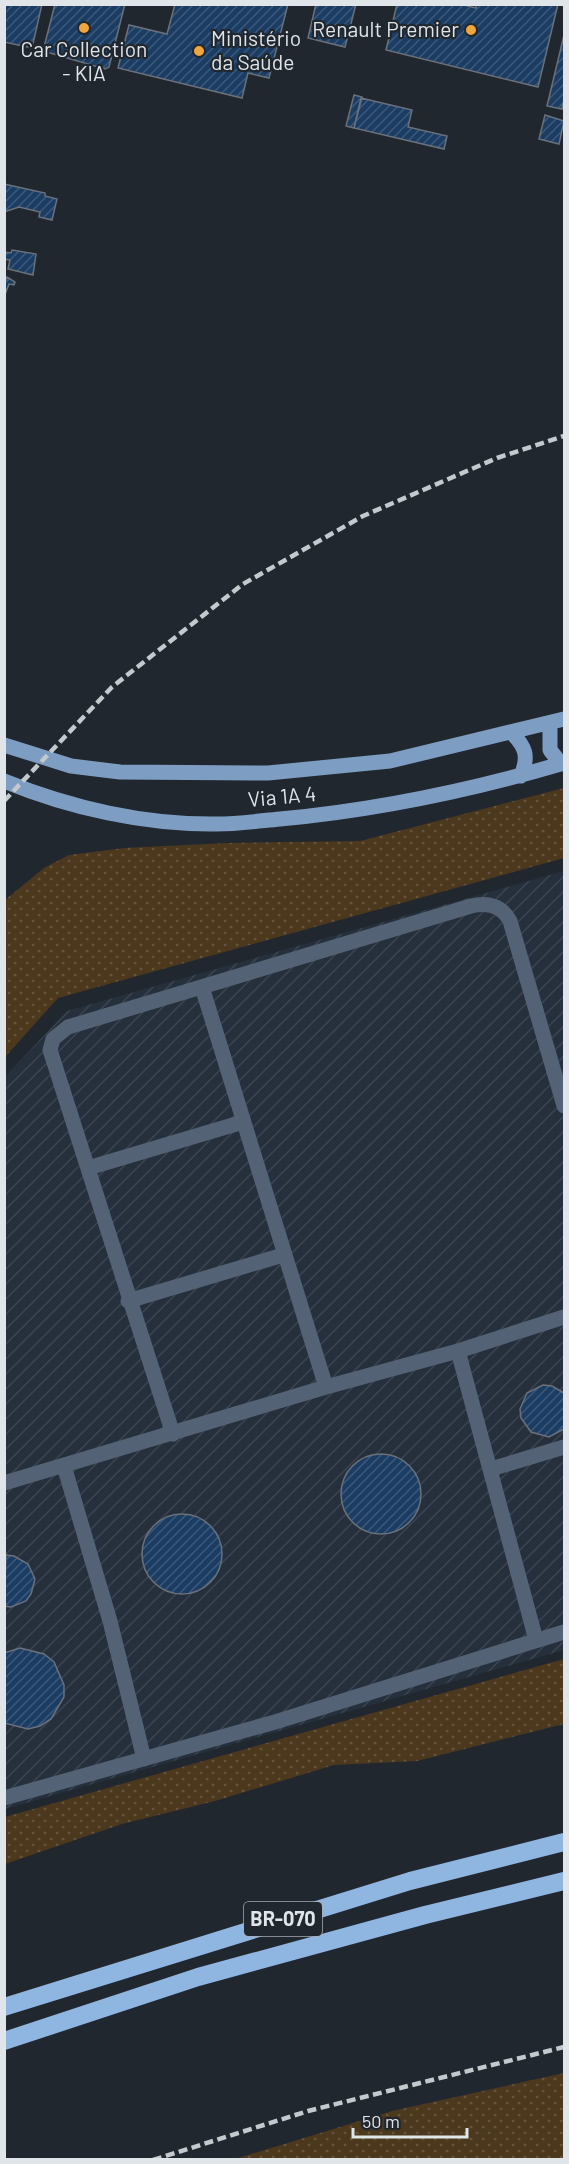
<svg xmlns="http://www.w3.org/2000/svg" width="569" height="2164" viewBox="0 0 569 2164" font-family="Barlow,sans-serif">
	<defs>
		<pattern id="industrial-furrows" width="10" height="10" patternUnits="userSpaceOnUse" patternTransform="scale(1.5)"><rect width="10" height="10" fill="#26303d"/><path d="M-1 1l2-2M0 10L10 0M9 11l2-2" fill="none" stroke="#3b4450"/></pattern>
		<pattern id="grass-dots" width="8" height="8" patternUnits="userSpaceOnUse" patternTransform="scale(1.5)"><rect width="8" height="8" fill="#4c381d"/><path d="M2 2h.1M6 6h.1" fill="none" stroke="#66553e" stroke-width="1.8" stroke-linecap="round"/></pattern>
		<pattern id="building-hatch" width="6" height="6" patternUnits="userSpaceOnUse" patternTransform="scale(1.5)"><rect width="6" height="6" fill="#1c3d63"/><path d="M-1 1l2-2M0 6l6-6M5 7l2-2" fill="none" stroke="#3d597a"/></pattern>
	</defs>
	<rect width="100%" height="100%" fill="#21272e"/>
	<path fill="url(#industrial-furrows)" d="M564 871V1650L5 1809 4 1078 67 1011Z"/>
	<path fill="url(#grass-dots)" d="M564 788V858L58 998 5 1057V900L44 868 69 855 125 848 228 843 360 841Z
		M564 1659V1724L417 1761 334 1765 215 1801 122 1824 5 1864V1817Z
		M564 2073V2159H235L392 2111Z"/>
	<path fill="url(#building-hatch)" stroke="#6a717a" stroke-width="1.5" d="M4 4H42L32 48 4 42Z
		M55 4H125L109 67 105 69 43 51Z
		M175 4H288L269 78 248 73 242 98 118 68 129 25 167 34Z
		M175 4H288L269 78 248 73 242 98 118 68 129 25 167 34Z
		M316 4H356L345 47 308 38Z
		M397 4H460L476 8V4H558L538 87 386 50Z
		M564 35V99L562 109 547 106Z
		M354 95 362 97 354 128 346 126Z
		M361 98 412 110 408 127 447 136 444 149 354 128Z
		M545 115 564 121 559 144 539 139Z
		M4 184 45 193V196L57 199 52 220 39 217 40 212 19 207 4 212Z
		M12 250 36 254 33 275 8 269 10 260 4 259V252L11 253Z
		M7 277 15 282 14 285 9 284 6 292 4 284Z
		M543 1385 552 1386 564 1393V1429L549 1437 531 1432 521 1418 520 1409 527 1393Z
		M341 1494a40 40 0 1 1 80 0a40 40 0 1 1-80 0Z
		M142 1554a40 40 0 1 1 80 0a40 40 0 1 1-80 0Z
		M6 1555 14 1556 28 1564 35 1579 31 1594 26 1601 11 1607 4 1606Z
		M20 1648 44 1654 54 1662 64 1685V1697L51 1719 40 1726 28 1729 4 1723V1653Z"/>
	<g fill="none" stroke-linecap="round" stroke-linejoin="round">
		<path stroke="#536274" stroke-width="15" d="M202 987 326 1387
			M88 1168 243 1122
			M128 1301 283 1255
			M458 1351 536 1640
			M173 1434 50 1050 53 1039 68 1027 471 906C488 902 502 906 510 921L564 1106
			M64 1466 110 1621 144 1759
			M491 1469 564 1447
			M4 1483 326 1387 458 1351 564 1317
			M4 1798 275 1722 564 1632"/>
		<path stroke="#7e9dc2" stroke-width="15" d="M550 723V750L561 764
			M511 732C526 747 529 756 521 776
			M4 745 71 766 120 772 268 773 390 761 564 719
			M4 781C70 808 145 825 217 824 237 824 259 821 280 819 376 810 472 790 564 763"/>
		<path stroke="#8fb5e1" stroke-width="18" d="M4 2007 410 1881 564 1842
			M4 2041 198 1977 425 1915 564 1881"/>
		<path stroke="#c4c9ce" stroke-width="4.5" stroke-dasharray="9 4.5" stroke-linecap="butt" d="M4 801 112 687 243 584 363 516 497 458 564 436
			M153 2160 308 2111 564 2047"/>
	</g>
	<g fill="#efa73d" stroke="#21272e" stroke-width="2">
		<circle cx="84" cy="28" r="6"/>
		<circle cx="471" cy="30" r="6"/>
		<circle cx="199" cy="51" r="6"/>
	</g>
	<g text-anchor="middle" stroke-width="4.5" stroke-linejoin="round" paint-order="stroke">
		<rect fill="#21272e" stroke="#a7acb2" stroke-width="1.5" x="244" y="1902" width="78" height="34" rx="4.5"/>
		<g font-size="20" font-weight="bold" fill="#e0e5ea">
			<text x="283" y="1926">BR-070</text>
		</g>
		<g font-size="21" fill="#e0e5ea" stroke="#21272e" text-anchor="end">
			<text x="459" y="37">Renault Premier</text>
			<text x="211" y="46" text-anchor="start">Ministério<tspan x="211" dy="24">da Saúde</tspan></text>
			<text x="84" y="57" text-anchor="middle">Car Collection<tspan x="84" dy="24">- KIA</tspan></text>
		</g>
		<g font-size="21" fill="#e0e5ea" stroke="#21272e">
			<text transform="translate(282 797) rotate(-5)" y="7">Via 1A 4</text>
		</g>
	</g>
	<rect width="569" height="2164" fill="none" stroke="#e0e5ea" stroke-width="12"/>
	<path d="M353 2128v9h114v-9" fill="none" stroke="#e0e5ea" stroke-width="3"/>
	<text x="362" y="2128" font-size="18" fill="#e0e5ea" stroke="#21272e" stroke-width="4.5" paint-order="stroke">50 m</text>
</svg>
